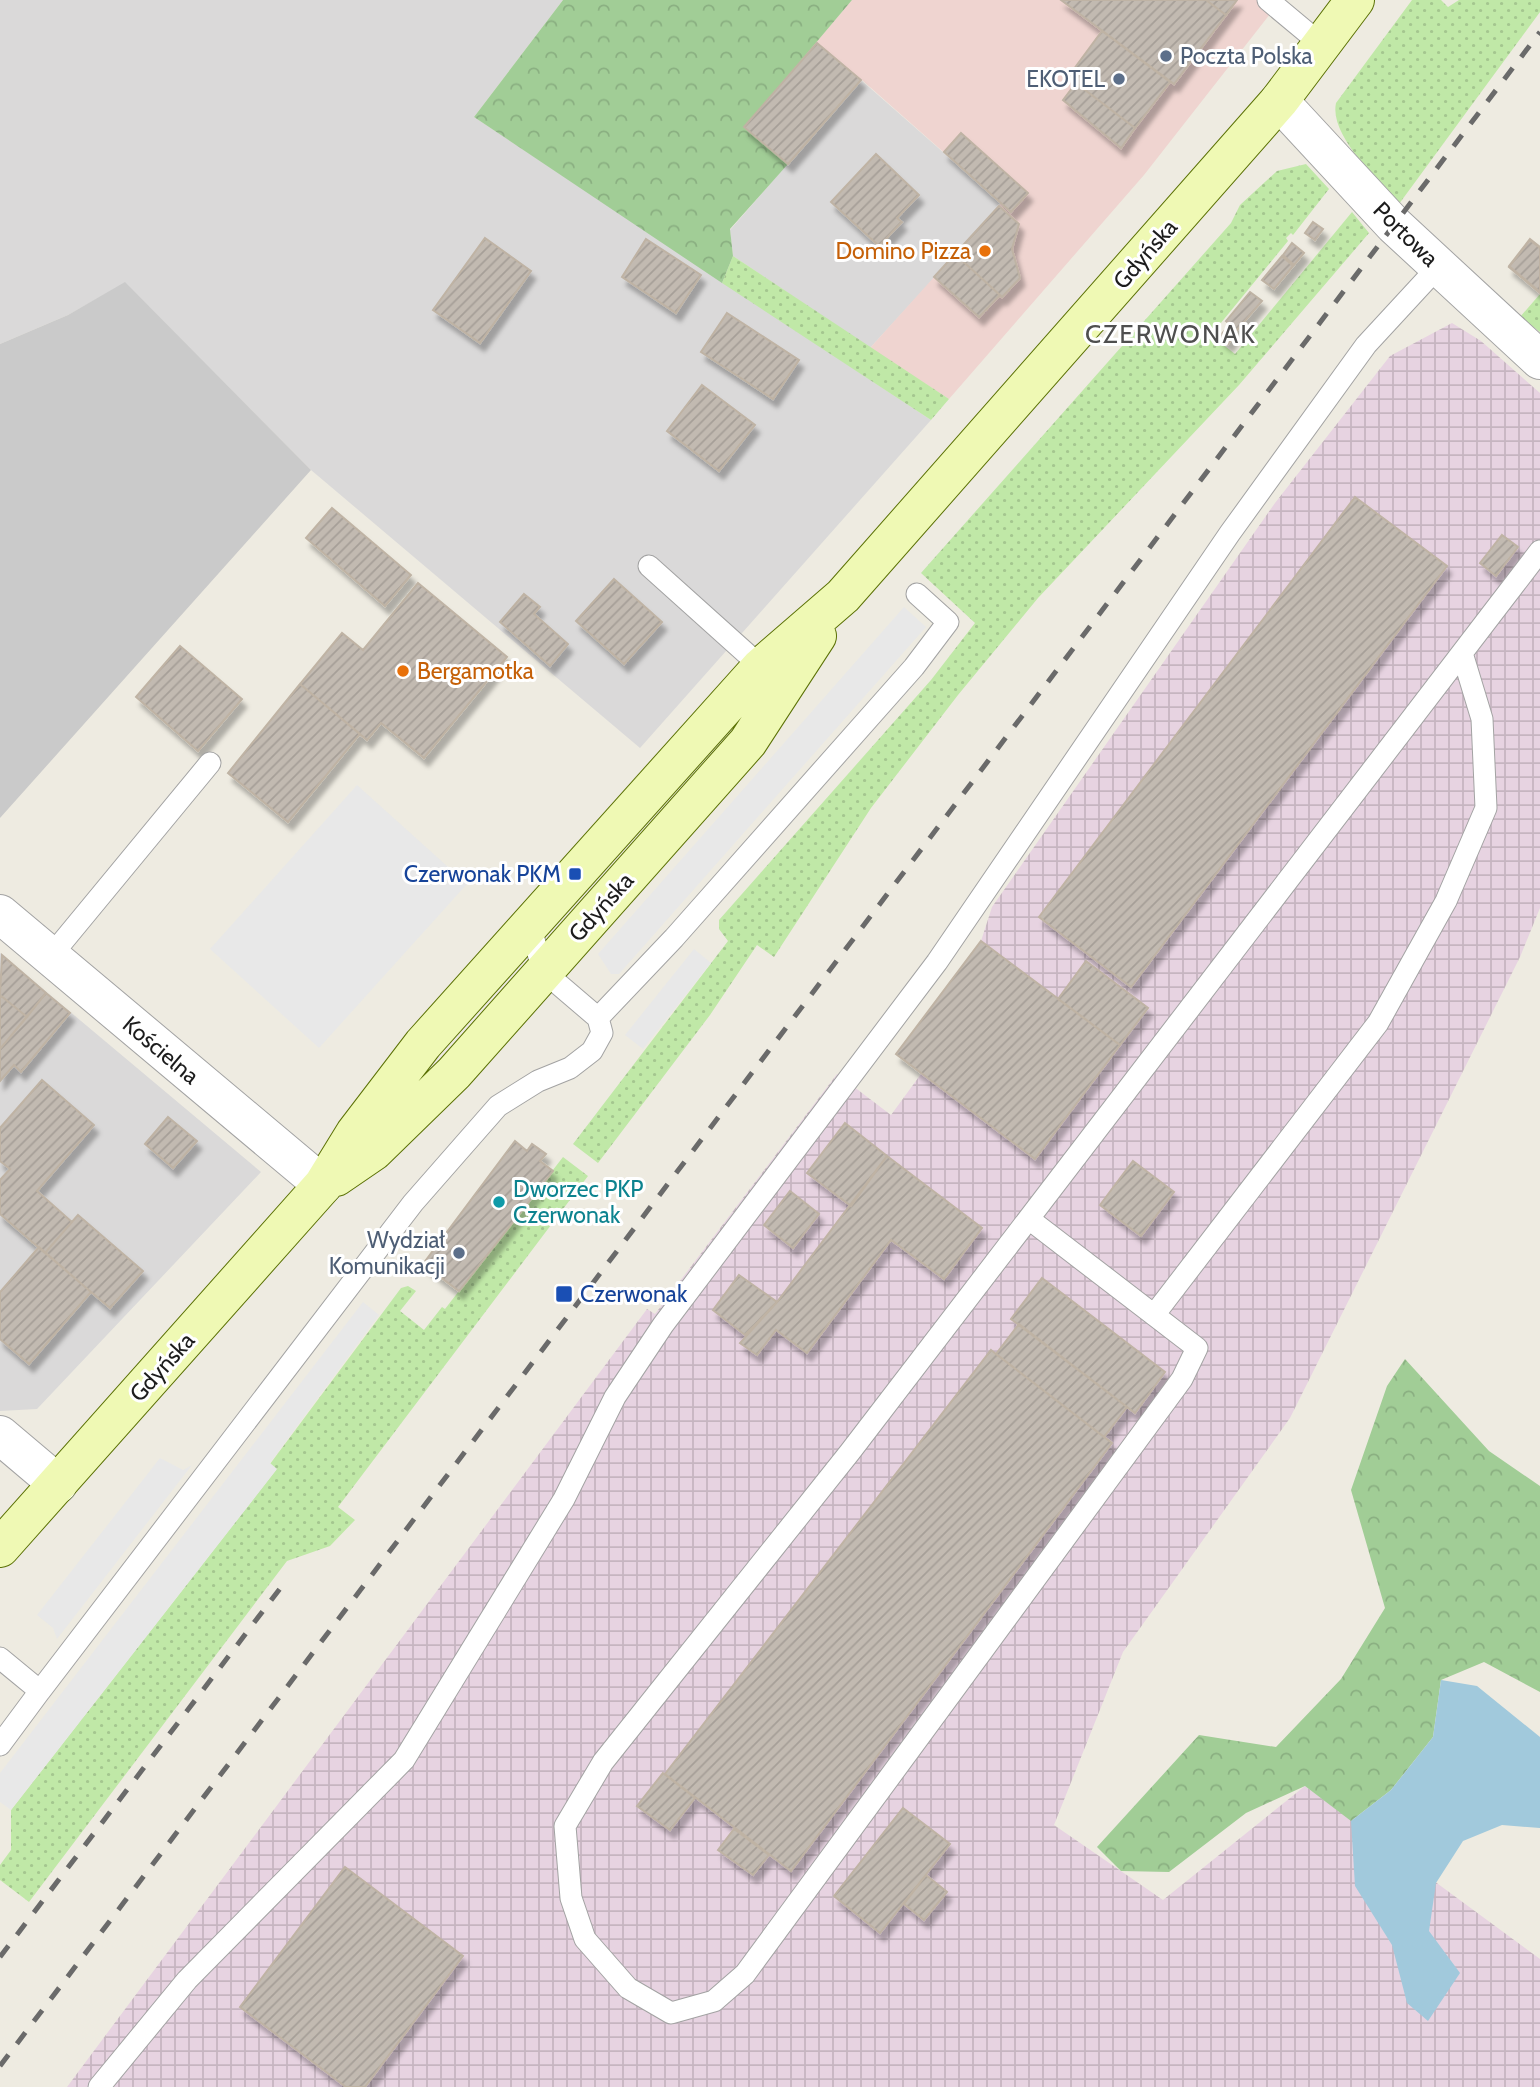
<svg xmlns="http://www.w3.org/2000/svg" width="1540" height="2087" viewBox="0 0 1540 2087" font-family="Cabin,sans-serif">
	<defs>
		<pattern id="industrial-grid" width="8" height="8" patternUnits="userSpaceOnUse" patternTransform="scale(1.75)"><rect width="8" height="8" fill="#e7d3e1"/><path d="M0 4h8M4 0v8" fill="none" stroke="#c6b5c0"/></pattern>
		<pattern id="grass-dots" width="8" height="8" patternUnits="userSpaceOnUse" patternTransform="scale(1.75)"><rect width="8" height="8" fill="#c0e8a7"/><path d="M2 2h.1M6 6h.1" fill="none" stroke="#a4c68f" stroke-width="1.8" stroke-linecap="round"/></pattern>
		<pattern id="forest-crowns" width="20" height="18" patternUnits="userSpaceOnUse" patternTransform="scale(1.75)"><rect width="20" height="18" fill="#a1cd96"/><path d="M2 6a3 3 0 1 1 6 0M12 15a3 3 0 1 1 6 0" fill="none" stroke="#8aaf81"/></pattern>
		<pattern id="building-hatch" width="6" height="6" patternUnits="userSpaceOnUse" patternTransform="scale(1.75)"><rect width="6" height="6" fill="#c2bab1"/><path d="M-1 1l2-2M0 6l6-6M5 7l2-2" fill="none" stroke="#a69f98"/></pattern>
		<filter id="shadow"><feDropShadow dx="4.5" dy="8" stdDeviation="2" flood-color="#0004"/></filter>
	</defs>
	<rect width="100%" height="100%" fill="#eeebe1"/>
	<path fill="#dad9d9" d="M0 0H563L474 117 931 420 640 748 311 470 125 283 68 315 0 344Z
		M861 80 1002 204 870 348 733 256 730 230Z
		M0 953 261 1172 37 1409 0 1411Z"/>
	<path fill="#efd4d0" d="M852 0H1281L1144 175 949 399 870 348 1001 203 862 80 788 164 744 127Z"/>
	<path fill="url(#industrial-grid)" d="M1452 323 1481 341 1540 393V908L1520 957 1290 1418 1123 1652 1054 1825 1163 1900 1305 1786 1540 1959V2087H67L647 1309 655 1314 837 1074 891 1115 921 1074 896 1054 981 941 992 907 1275 503 1390 356Z"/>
	<path fill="#cacaca" d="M125 282 311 470 0 818V344L68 315Z"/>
	<path fill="url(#grass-dots)" d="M1412 0H1441L1448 7 1459 0H1540V12L1399 204C1378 180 1329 135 1336 103Z
		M1306 164 1329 189 1293 235 1291 233 1286 238 1288 241 1211 335 1235 354 1352 212 1369 233 1239 385 1038 598 958 695 871 808 774 957 757 945 710 1015 598 1163 573 1144 728 941 719 929V920L931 680 975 623 921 573 1231 223 1240 205 1277 171Z
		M733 256 949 399 931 420 722 283Z
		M1540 294V332L1520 317Z
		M563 1157 588 1176 338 1507 355 1520 330 1546 287 1561 29 1902 0 1880V1865L11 1850V1810L276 1470 270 1464 401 1288 408 1286 416 1291 400 1311 424 1330 442 1307 445 1309Z"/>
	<path fill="url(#forest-crowns)" d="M563 0H852L745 127 788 164 730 229 733 256 722 283 474 117Z
		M1405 1359 1489 1451 1540 1486V1692L1484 1662 1441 1680 1433 1737 1391 1790 1351 1821 1305 1786 1246 1813 1169 1872 1121 1871 1097 1847 1199 1735 1276 1747 1341 1679 1385 1608 1351 1490 1387 1386Z"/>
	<path fill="#e8e8e8" d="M904 607 926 627 619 974H611L598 954Z
		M357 785 467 884 319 1048 210 949Z
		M694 949 711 963 643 1049 625 1035Z
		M363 1302 379 1315 270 1463 277 1469 11 1810 0 1802V1773Z
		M160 1458 183 1470 192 1465 57 1639 53 1628 37 1615Z"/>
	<path fill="#a1c9dc" d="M1441 1680 1477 1686 1540 1737V1828L1502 1825 1463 1841 1436 1883 1429 1931 1460 1973 1428 2021 1407 2003 1392 1945 1355 1886 1351 1821 1391 1790 1433 1737Z"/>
	<path fill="url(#building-hatch)" stroke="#bfb3a4" stroke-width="2" filter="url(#shadow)" d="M1061 0H1206L1226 15 1174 84Z
		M1206 0H1237L1226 15Z
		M1102 31 1170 82 1135 128 1068 77Z
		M817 43 861 80 788 164 744 127Z
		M1076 83 1135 128 1121 148 1063 100Z
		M961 133 1028 193 1011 212 944 152Z
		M876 154 919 195 897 218 902 222 879 246 831 202Z
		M999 206 1019 224 1012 249 1020 278 1002 297 955 254Z
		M1313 222 1323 229 1315 240 1305 233Z
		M485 238 531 271 480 343 433 310Z
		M646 239 701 275 676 313 622 277Z
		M1530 239 1540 247V292L1509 266Z
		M1530 240 1540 248V293L1509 267Z
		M1292 243 1304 253 1294 265 1283 255Z
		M955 254 1000 295 979 317 934 277Z
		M1282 256 1293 266 1274 289 1262 280Z
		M1250 292 1262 301 1237 330 1226 321Z
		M727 313 799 360 773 399 701 352Z
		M1225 330 1234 336 1228 344 1219 337Z
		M702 385 755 425 719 471 667 431Z
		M1355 497 1447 566 1131 987 1039 917Z
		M332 508 411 575 385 606 306 538Z
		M1502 535 1518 547 1496 576 1480 563Z
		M614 579 662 622 624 664 576 621Z
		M418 583 507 657 424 758 381 723 367 740 300 684 342 633 363 650Z
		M524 594 540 607 534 614 568 644 550 666 500 622Z
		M180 646 242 699 198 751 136 697Z
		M300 684 360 734 288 822 228 773Z
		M981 941 1120 1045 1035 1159 896 1054Z
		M2 955 46 993 27 1017 0 995Z
		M1086 961 1148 1008 1120 1045 1058 999Z
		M46 993 70 1013 21 1072 14 1065 0 1081V1049Z
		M0 995 27 1017 0 1049Z
		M42 1080 94 1125 37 1191 72 1222 45 1253 0 1214V1180L10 1169 0 1161V1128Z
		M168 1117 197 1141 173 1168 145 1144Z
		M845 1123 887 1156 851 1206 807 1173Z
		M515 1141 527 1151 532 1144 546 1154 540 1161 553 1171 459 1291 423 1264Z
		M887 1156 982 1228 944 1279 891 1240 807 1353 776 1330 757 1355 740 1343 777 1302Z
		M1133 1161 1174 1192 1141 1236 1100 1205Z
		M790 1191 819 1214 793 1248 764 1225Z
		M78 1215 143 1271 110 1308 45 1253Z
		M39 1247 91 1292 29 1364 0 1339V1292Z
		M739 1275 777 1302 745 1335 713 1310Z
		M1042 1278 1165 1372 1135 1413 1011 1319Z
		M1019 1324 1127 1407 1104 1437 996 1354Z
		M991 1350 1112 1443 791 1871 665 1774Z
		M663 1773 695 1798 670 1830 637 1806Z
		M903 1808 950 1844 880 1933 834 1896Z
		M734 1829 769 1855 753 1875 718 1850Z
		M345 1867 463 1956 365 2087H346L240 2007Z
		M926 1875 947 1892 924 1920 904 1904Z"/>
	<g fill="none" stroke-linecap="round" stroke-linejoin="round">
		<g stroke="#a3a3a3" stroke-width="23">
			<path id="lane" d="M1268 0 1322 45
				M649 566 767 672
				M50 957 210 763
				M598 1018 674 938 914 667 948 622 917 594
				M1029 1219 1197 1348 1182 1379 745 1974 714 2001 671 2013 628 1988 585 1939 571 1898 565 1826 603 1762 850 1452 1540 551
				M1154 1315 1378 1023 1446 901 1486 808 1482 719 1462 653
				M0 1658 40 1691 413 1203 498 1106 538 1081 570 1068 592 1051 602 1033 598 1018 543 971 530 925
				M0 1745 40 1691
				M99 2087 187 1980 404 1760 564 1499 615 1397 663 1325 937 962 1230 533 1366 345 1438 267"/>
		</g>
		<g stroke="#a3a3a3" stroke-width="40">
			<path id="street" d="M1279 101 1394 225 1540 360
				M0 914 323 1185
				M0 1435 58 1484"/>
		</g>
		<g stroke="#5b7105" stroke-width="40">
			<path id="secondary" d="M336 1177 374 1151 454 1073 748 742 817 636
				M0 1548 323 1185 355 1133 423 1044 761 667 843 596 1279 101 1355 0"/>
		</g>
		<use href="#lane" stroke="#fff" stroke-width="21"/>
		<use href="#street" stroke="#fff" stroke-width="38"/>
		<use href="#secondary" stroke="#eff9b4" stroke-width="38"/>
		<path stroke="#6a6a6a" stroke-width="5" stroke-dasharray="14 14" stroke-linecap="butt" d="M0 1957 288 1578
			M0 2066 1540 32"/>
	</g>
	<g fill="#5c6f8a" stroke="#fff" stroke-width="2.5">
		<circle cx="1166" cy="56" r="7"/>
		<circle cx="1119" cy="79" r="7"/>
		<circle cx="459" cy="1253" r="7"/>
	</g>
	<g fill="#e8710a" stroke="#fff" stroke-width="2.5">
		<circle cx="985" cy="251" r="7"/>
		<circle cx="403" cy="671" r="7"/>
	</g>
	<g fill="#1a4fb4" stroke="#fff" stroke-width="2.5">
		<rect x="568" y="867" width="14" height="14" rx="3.5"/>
		<rect x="555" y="1285" width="18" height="18" rx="3.5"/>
	</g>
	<circle fill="#0f9aa8" stroke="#fff" stroke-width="2.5" cx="499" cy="1202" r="7"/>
	<g text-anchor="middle" stroke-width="6" stroke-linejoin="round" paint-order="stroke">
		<g font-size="23" fill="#4e5e75" stroke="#fff" text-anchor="end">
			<text x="1180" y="64" text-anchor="start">Poczta Polska</text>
			<text x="1105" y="87">EKOTEL</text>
			<text x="445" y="1248">Wydział<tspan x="445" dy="26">Komunikacji</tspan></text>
		</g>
		<g font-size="23" fill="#1c1c1c" stroke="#fff">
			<text transform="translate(1406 234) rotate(45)" y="8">Portowa</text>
			<text transform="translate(1145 254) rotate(-49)" y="8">Gdyńska</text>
			<text transform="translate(601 907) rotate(-48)" y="8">Gdyńska</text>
			<text transform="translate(161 1050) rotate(40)" y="8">Kościelna</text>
			<text transform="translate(162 1367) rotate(-48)" y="8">Gdyńska</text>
		</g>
		<g font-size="23" fill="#c56008" stroke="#fff" text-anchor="end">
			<text x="971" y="259">Domino Pizza</text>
			<text x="417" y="679" text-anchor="start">Bergamotka</text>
		</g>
		<g font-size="23" fill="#164399" stroke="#fff" text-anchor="end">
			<text x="561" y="882">Czerwonak PKM</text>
			<text x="580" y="1302" text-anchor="start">Czerwonak</text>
		</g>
		<g font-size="23" fill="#0d838f" stroke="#fff" text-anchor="start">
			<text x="513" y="1197">Dworzec PKP<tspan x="513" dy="26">Czerwonak</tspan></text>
		</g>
		<g font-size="26" letter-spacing="2" fill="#4f4f4f" stroke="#fff">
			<text x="1171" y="343">CZERWONAK</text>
		</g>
	</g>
</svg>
